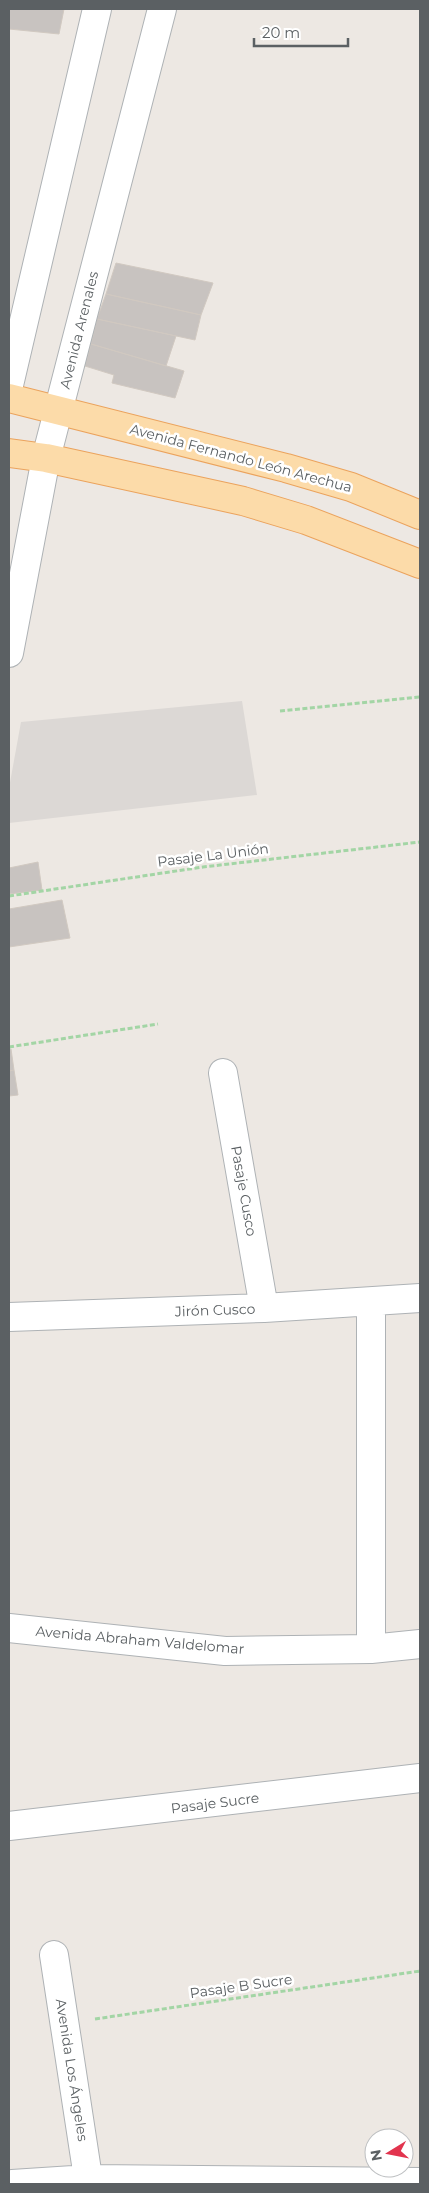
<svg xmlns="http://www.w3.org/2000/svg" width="429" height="2193" viewBox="0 0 429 2193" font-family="Montserrat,sans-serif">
	<rect width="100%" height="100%" fill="#ede8e3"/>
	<path fill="#dcd8d5" d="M242 701 257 795 9 823V788L21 722Z"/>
	<path fill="#c8c3c0" stroke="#d1c9c1" d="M9 9H64L59 34 9 29Z
		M116 263 213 283 201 315 106 294Z
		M106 294 201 315 195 340 97 319Z
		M97 319 176 336 166 366 91 344Z
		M91 344 184 371 175 398 112 383 114 375 85 366Z
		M38 862 42 890 9 894V868Z
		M62 900 70 938 9 947V909Z
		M9 1049H11L14 1070 9 1071Z
		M14 1070 18 1095 9 1096V1071Z"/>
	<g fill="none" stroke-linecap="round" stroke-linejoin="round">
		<g stroke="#aeb2b5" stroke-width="30">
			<path id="minor" d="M9 385 97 9
				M9 653 46 458 162 9
				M223 1073 264 1308
				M371 1302V1649
				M9 1317 264 1308 420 1298
				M9 1628 225 1651 371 1649 420 1644
				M9 1826 420 1778
				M54 1955 89 2184
				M12 2184 89 2179 420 2182"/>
		</g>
		<g stroke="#eba35d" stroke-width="30">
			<path id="major" d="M9 398 286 468 351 487 420 515
				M9 453 46 458 243 501 306 520 420 564"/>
		</g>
		<path stroke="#a3d5a5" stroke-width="3" stroke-dasharray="5 2.5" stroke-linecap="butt" d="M280 711 420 697
			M9 896 203 867 420 842
			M9 1047 158 1024
			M95 2019 420 1971"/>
		<use href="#minor" stroke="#fff" stroke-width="28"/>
		<use href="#major" stroke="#fcdba9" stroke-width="28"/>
	</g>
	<g text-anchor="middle" stroke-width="5" stroke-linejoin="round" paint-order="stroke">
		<g font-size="14" fill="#5b6063" stroke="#fff">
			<text transform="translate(79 330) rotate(-76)" y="5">Avenida Arenales</text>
			<text transform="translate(241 458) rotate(15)" y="5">Avenida Fernando León Arechua</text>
			<text transform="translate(213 855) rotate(-7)" y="5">Pasaje La Unión</text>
			<text transform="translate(244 1191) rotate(80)" y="5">Pasaje Cusco</text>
			<text transform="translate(215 1310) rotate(-2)" y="5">Jirón Cusco</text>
			<text transform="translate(140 1640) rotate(5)" y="5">Avenida Abraham Valdelomar</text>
			<text transform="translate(215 1803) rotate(-7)" y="5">Pasaje Sucre</text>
			<text transform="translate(241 1986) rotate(-8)" y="5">Pasaje B Sucre</text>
			<text transform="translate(72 2070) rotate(81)" y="5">Avenida Los Ángeles</text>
		</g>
	</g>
	<rect width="429" height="2193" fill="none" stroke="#5b6063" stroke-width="20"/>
	<g transform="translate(389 2153) rotate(260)"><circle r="24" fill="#ffffff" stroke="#bdbfc1"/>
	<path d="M0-4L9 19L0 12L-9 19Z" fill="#e2344e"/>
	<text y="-8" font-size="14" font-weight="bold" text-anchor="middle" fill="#5b6063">N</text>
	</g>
	<path d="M254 38v8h94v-8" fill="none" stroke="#5b6063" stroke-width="2.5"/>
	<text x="262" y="38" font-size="15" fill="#5b6063" stroke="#ffffff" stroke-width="4" paint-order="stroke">20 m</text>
</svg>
